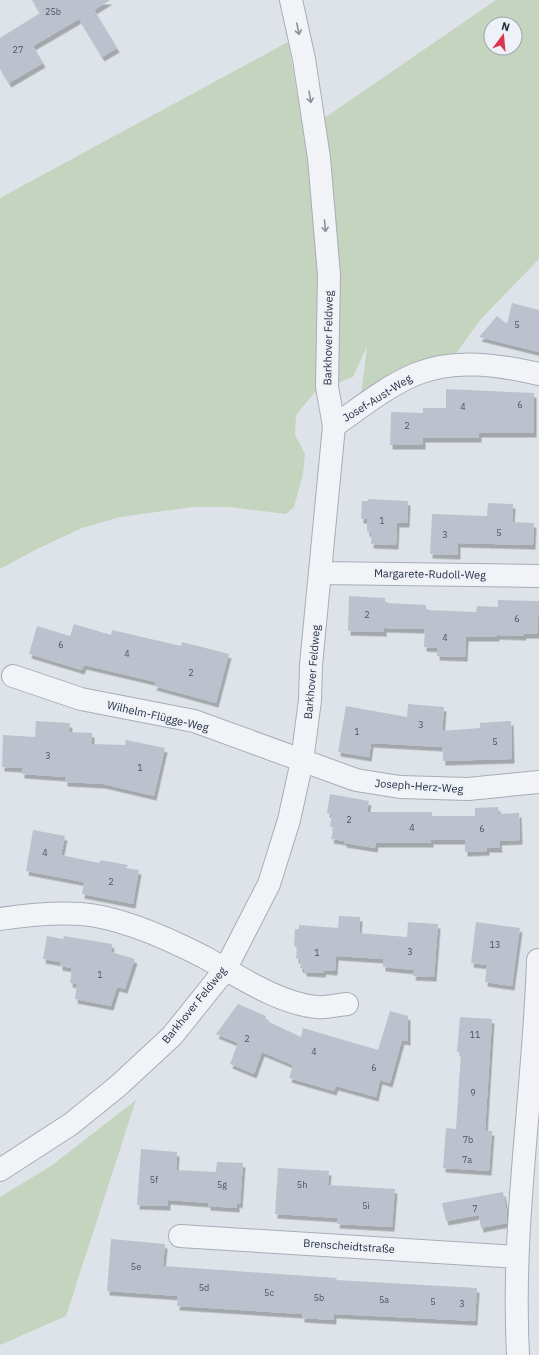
<svg xmlns="http://www.w3.org/2000/svg" width="539" height="1355" viewBox="0 0 539 1355" font-family="'IBM Plex Sans',sans-serif">
	<defs>
		<filter id="shadow"><feDropShadow dx="2.5" dy="4.5" stdDeviation="0" flood-color="#0004"/></filter>
	</defs>
	<rect width="100%" height="100%" fill="#dee3e9"/>
	<path fill="#c4d4be" fill-rule="evenodd" d="M496 0H539V259L480 320 454 356 361 396 367 346 353 377 315 392 296 415 295 435 305 454 303 474 294 507 286 514 230 507H193L120 517 82 528 37 549 0 569V198L288 42 304 132ZM491 24H515V48H491Z
		M136 1100 66 1316 0 1345V1197L51 1166Z"/>
	<path fill="#bbc2cd" filter="url(#shadow)" d="M32 0H110L94 10 117 48 102 57 79 19 33 46 43 63 9 83 0 69V38L40 13Z
		M512 303 539 310V352L479 337 497 316 507 324Z
		M446 389 534 393V433H479V438H423V445H390L391 412 423 413V408H446Z
		M368 499 408 501 407 523H397L396 545 371 544 372 533 367 532V519H361L362 501H368Z
		M488 503 513 504 512 522 534 523 533 545 458 543V555L430 554 432 514 487 516Z
		M349 596 385 598V603L426 605V610L476 612 477 606 498 607V600L539 601 537 634H524V636L497 635V637H466L465 657 437 656V648L424 647 425 629 384 628V632L348 631Z
		M74 624 111 635 112 630 181 646 182 642 229 654 216 703 154 686 156 682 84 665 82 670 29 654 37 626 70 636Z
		M408 704 444 707 441 747 371 743 369 757 338 752 346 706 407 717Z
		M36 721 70 723 69 732 92 733V744L125 745 126 740 165 748 154 796 103 784 65 782V777L22 774V768L2 767 3 735 35 737Z
		M511 721 512 759 443 761 442 731 480 728V723Z
		M330 794 369 801 367 812H432V816H475V808L498 807 499 814 519 813 520 840 499 841 500 848H487V851L465 852V840H431V843H376L375 848 344 843V841L331 839 334 827H330L332 814 327 813Z
		M33 830 65 836 61 855 99 863 101 860 128 865 126 868 139 870 133 904 82 894 84 882 26 871Z
		M339 916 360 917 359 933 407 937 408 922 438 924 434 977 413 976 414 970 383 967V959L336 956 335 971 324 970 323 973 304 972V969L300 968 301 958 296 959 297 947 294 946 295 929H299V925L338 928Z
		M476 922 520 928 512 986 485 982 487 965 471 963Z
		M47 936 63 939 64 936 112 944 111 952 135 959 125 989 117 987 111 1006 75 999 77 984 70 983 72 968 60 966V962L43 959Z
		M238 1004 266 1016 265 1020 301 1037 303 1028 378 1050 390 1011 408 1016V1041L402 1040 390 1083 380 1080 376 1097 336 1086 334 1091 289 1078 293 1065 262 1052 254 1074 230 1064 238 1043 216 1034Z
		M460 1017 492 1019 485 1131H492L489 1171 443 1168 446 1128 456 1129 461 1052H457Z
		M141 1149 177 1152 176 1170 216 1172 217 1162 243 1163 240 1204 237 1203V1208L208 1206V1203L168 1200V1206L137 1205Z
		M278 1168 329 1171 328 1185 395 1189 392 1227 337 1224 338 1218 275 1214Z
		M503 1192 507 1213V1223L481 1228 479 1215 446 1221 442 1203Z
		M111 1239 165 1244 163 1266 337 1278 336 1280 477 1288 475 1321 334 1314V1320L302 1318V1314L177 1306 178 1296 107 1291Z"/>
	<g fill="none" stroke-linecap="round" stroke-linejoin="round">
		<g stroke="#a7adb7" stroke-width="24">
			<path id="minor" d="M334 426C360 408 387 386 416 374 455 358 499 365 539 374
				M321 573 539 576
				M13 676 81 699 194 721 356 780 400 787 468 789 539 782
				M0 919C27 915 54 912 81 914 121 917 169 939 204 957 237 975 279 1004 317 1007 326 1008 337 1005 347 1004
				M0 1170 71 1124 118 1086 172 1036 225 970 269 884 289 820 302 761 310 700 311 665 334 426 327 387 329 275 319 158 304 59 291 0
				M180 1236 517 1257
				M518 1355C511 1223 534 1092 538 960"/>
		</g>
		<use href="#minor" stroke="#f1f3f7" stroke-width="22"/>
	</g>
	<defs><path id="oneway-shaft" d="M-6 0H5M1.5-3L5.5 0L1.5 3" fill="none" stroke-width="1.6" stroke-linecap="round" stroke-linejoin="round"/></defs>
	<g stroke="#8c929c">
		<use href="#oneway-shaft" transform="translate(298 29) rotate(78)"/>
		<use href="#oneway-shaft" transform="translate(310 97) rotate(81)"/>
		<use href="#oneway-shaft" transform="translate(325 226) rotate(85)"/>
	</g>
	<g text-anchor="middle" stroke-width="3.5" stroke-linejoin="round" paint-order="stroke">
		<g font-size="9" fill="#4b5465">
			<text x="53" y="15">25b</text>
			<text x="18" y="53">27</text>
			<text x="517" y="328">5</text>
			<text x="520" y="408">6</text>
			<text x="463" y="410">4</text>
			<text x="407" y="429">2</text>
			<text x="382" y="524">1</text>
			<text x="499" y="536">5</text>
			<text x="445" y="538">3</text>
			<text x="367" y="618">2</text>
			<text x="517" y="622">6</text>
			<text x="445" y="641">4</text>
			<text x="61" y="648">6</text>
			<text x="127" y="657">4</text>
			<text x="191" y="676">2</text>
			<text x="421" y="728">3</text>
			<text x="357" y="735">1</text>
			<text x="495" y="745">5</text>
			<text x="48" y="759">3</text>
			<text x="140" y="771">1</text>
			<text x="349" y="823">2</text>
			<text x="412" y="831">4</text>
			<text x="482" y="832">6</text>
			<text x="45" y="856">4</text>
			<text x="111" y="885">2</text>
			<text x="495" y="948">13</text>
			<text x="410" y="955">3</text>
			<text x="317" y="956">1</text>
			<text x="100" y="978">1</text>
			<text x="475" y="1038">11</text>
			<text x="247" y="1042">2</text>
			<text x="314" y="1055">4</text>
			<text x="374" y="1071">6</text>
			<text x="473" y="1096">9</text>
			<text x="468" y="1143">7b</text>
			<text x="467" y="1163">7a</text>
			<text x="154" y="1183">5f</text>
			<text x="222" y="1188">5g</text>
			<text x="302" y="1188">5h</text>
			<text x="366" y="1209">5i</text>
			<text x="475" y="1212">7</text>
			<text x="136" y="1270">5e</text>
			<text x="204" y="1291">5d</text>
			<text x="269" y="1296">5c</text>
			<text x="319" y="1301">5b</text>
			<text x="384" y="1303">5a</text>
			<text x="433" y="1305">5</text>
			<text x="462" y="1307">3</text>
		</g>
		<g font-size="11" fill="#263042" stroke="#eef1f7">
			<text transform="translate(328 338) rotate(-89)" y="4">Barkhover Feldweg</text>
			<text transform="translate(377 398) rotate(-32)" y="4">Josef-Aust-Weg</text>
			<text transform="translate(430 574) rotate(1)" y="4">Margarete-Rudoll-Weg</text>
			<text transform="translate(312 672) rotate(-85)" y="4">Barkhover Feldweg</text>
			<text transform="translate(158 716) rotate(13)" y="4">Wilhelm-Flügge-Weg</text>
			<text transform="translate(419 786) rotate(4)" y="4">Joseph-Herz-Weg</text>
			<text transform="translate(194 1005) rotate(-51)" y="4">Barkhover Feldweg</text>
			<text transform="translate(349 1246) rotate(4)" y="4">Brenscheidtstraße</text>
		</g>
	</g>
	<g transform="translate(503 36) rotate(16)"><circle r="19" fill="#eef1f7" stroke="#9ea4af"/>
	<path d="M0-3L7 15L0 10L-7 15Z" fill="#db364f"/>
	<text y="-6" font-size="11" font-weight="bold" text-anchor="middle" fill="#263042">N</text>
	</g>
</svg>
